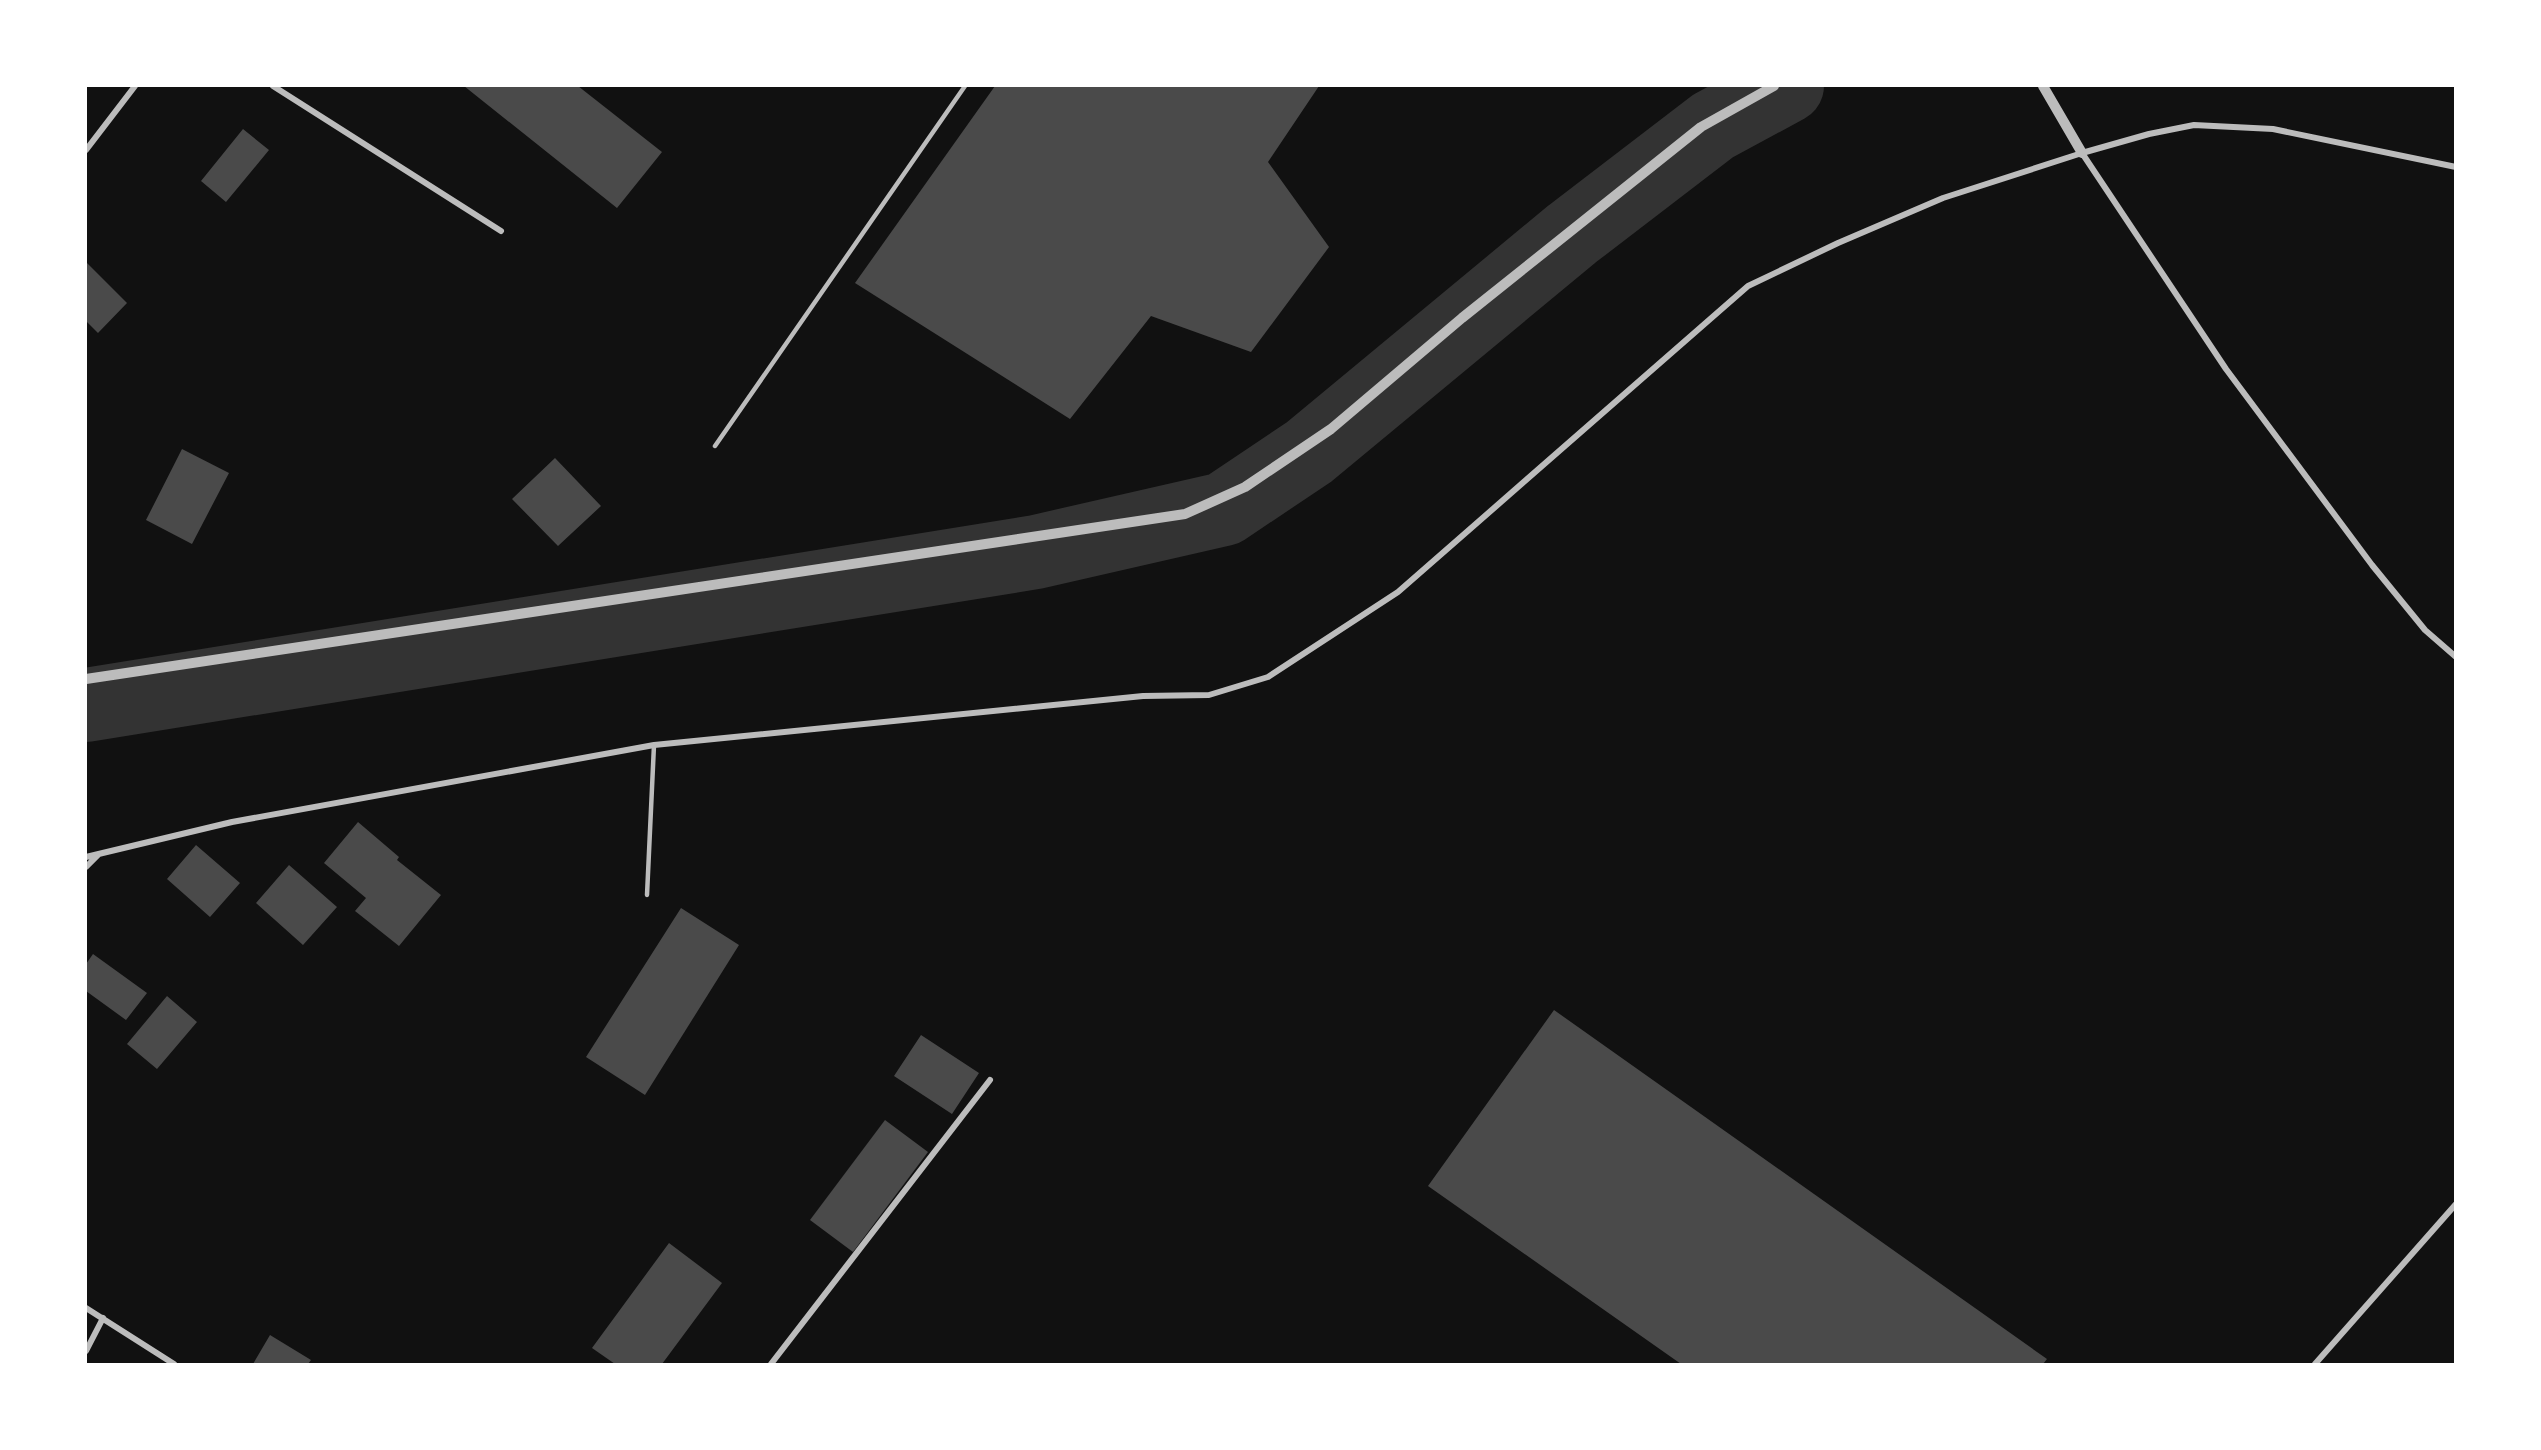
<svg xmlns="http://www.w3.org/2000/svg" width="2541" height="1450" viewBox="0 0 2541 1450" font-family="Inter,sans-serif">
	<rect width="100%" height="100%" fill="#111"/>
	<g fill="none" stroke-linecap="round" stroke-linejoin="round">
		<path stroke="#333" stroke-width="74" d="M86 705 1036 552 1224 509 1309 452 1572 234 1713 126 1787 86"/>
	</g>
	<path fill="#4a4a4a" d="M464 86H578L662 152 617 208Z
		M995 86H1319L1268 162 1329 247 1251 352 1151 316 1070 419 855 283Z
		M243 129 269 150 226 202 201 181Z
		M86 262 127 303 98 333 86 321Z
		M182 449 229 473 192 544 146 520Z
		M555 458 601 506 558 546 512 499Z
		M358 822 399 857 397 860 441 895 399 946 355 911 366 898 324 863Z
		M196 845 240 883 210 917 167 879Z
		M289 865 337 907 303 945 256 903Z
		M681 908 739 945 645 1095 586 1057Z
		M93 954 147 993 126 1020 86 991V964Z
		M167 996 197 1022 157 1069 127 1044Z
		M1554 1010 2047 1359 2043 1364H1681L1428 1186Z
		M921 1035 979 1073 952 1114 894 1076Z
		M885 1120 928 1152 853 1252 810 1220Z
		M669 1243 722 1283 662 1364H615L592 1348Z
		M270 1335 311 1360 308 1364H253Z"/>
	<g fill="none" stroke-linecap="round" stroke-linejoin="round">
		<path stroke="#bcbcbc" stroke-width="4.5" d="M715 446 965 86
			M647 895 654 745"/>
		<path stroke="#bcbcbc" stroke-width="6" d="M273 86 501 231
			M86 150 135 86
			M2082 153 2226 369 2372 565 2425 630 2456 657
			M86 857 232 822 654 745 1143 696 1209 695 1268 677 1398 592 1748 286 1838 243 1943 198 2082 153 2149 134 2194 125 2273 129 2456 167
			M86 867 98 855
			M86 1308 174 1364
			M86 1351 103 1318
			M771 1364 990 1080
			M2315 1364 2456 1204"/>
		<path stroke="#bcbcbc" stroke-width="10" d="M2043 86 2082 153
			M86 679 1185 514 1245 487 1331 429 1462 318 1701 127 1774 86"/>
	</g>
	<rect width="2541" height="1450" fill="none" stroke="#ffffff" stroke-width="174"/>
</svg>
